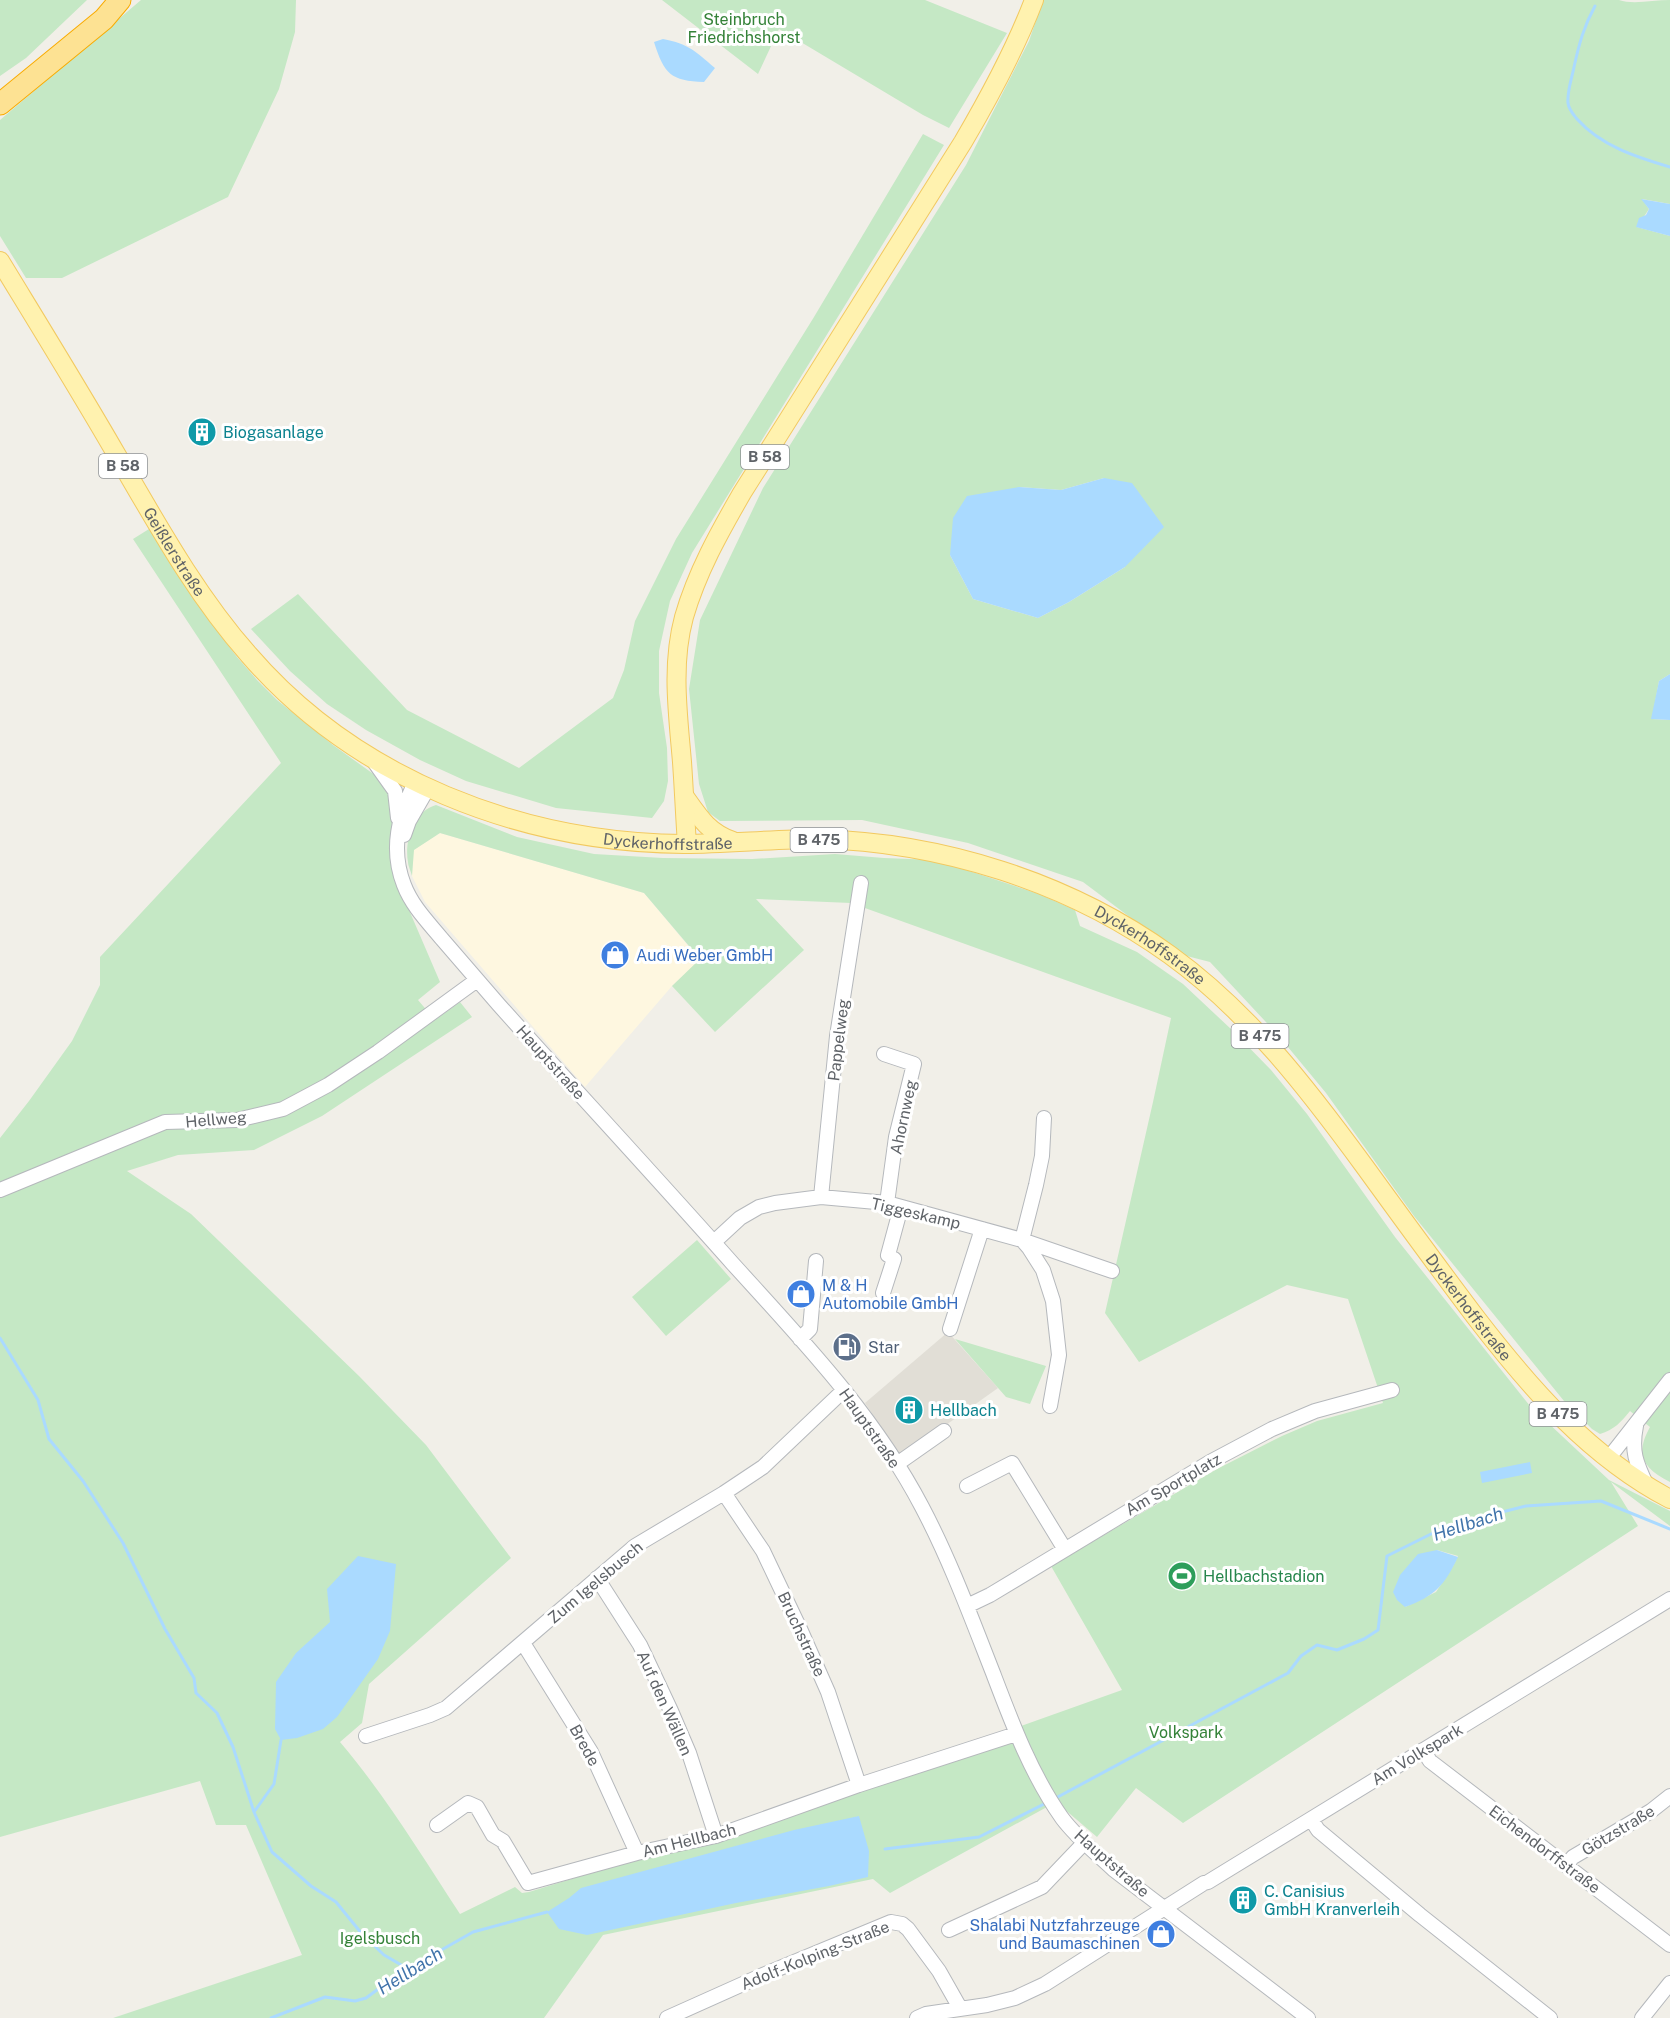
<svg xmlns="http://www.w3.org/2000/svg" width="1670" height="2018" viewBox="0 0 1670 2018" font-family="'Public Sans',sans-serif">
	<rect width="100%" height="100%" fill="#f1efe8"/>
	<path fill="#fef7e0" d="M440 833 644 893 700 960 672 986 585 1087 425 902 412 876 413 850Z"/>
	<path fill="#e1ded6" d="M948 1332 998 1388 901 1457 865 1403Z"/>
	<path fill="#c5e8c5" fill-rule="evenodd" d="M0 0H87L26 58 0 76Z
		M141 0H296L295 32 279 89 228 197 62 278H26L0 236V120Z
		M662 0H925L1007 33 949 128 923 115 779 29 758 74Z
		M1043 0H1619C1633 5 1653 0 1670 0V204L1642 199 1649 209 1637 227 1670 236V674L1659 681 1652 719 1670 720V1482C1642 1468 1635 1454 1650 1427L1630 1411C1621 1422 1614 1430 1600 1434L1592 1429 1564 1401 1414 1216 1326 1093 1278 1035 1210 962 1179 954 1083 882 968 843 862 820 720 821 708 812 699 784 689 689 700 620 763 488 966 165 1029 41ZM1104 478 1125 567 1069 602 1038 618 973 599 950 555 1019 487 1061 490Z
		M923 134 944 145 692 553 670 601 659 651V693L667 748 668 781 664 801 652 818 556 808 466 781 420 760 366 730 327 704 290 671 251 629 298 594 407 710 519 768 613 698 624 670 635 621 676 539 814 317Z
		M149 529 213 625 237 657 257 680 277 700 333 745 379 778 390 794 406 903 440 982 418 1000 435 1020 460 1002 472 1017 322 1116 254 1150 178 1155 127 1171 191 1214 359 1376 426 1445 511 1558 369 1684 362 1723 340 1742C385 1795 422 1856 460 1914L515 1887 522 1893 529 1892 851 1793 1021 1726 1122 1690 1051 1566 1217 1469 1282 1436 1317 1421 1383 1403 1348 1299 1287 1285 1139 1362 1105 1313 1153 1102 1171 1018 851 903 756 899 804 950 715 1032 672 986 700 959 644 893 440 833 414 850 412 876C411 871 408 866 408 862 404 841 414 811 436 805L517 837 594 854 663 858 752 859 835 854 884 858 936 860 1039 894 1075 910 1080 926 1137 952 1183 984 1232 1030 1271 1070 1307 1114 1395 1237 1530 1406 1609 1480 1670 1511V1526L1611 1482 1638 1526 1183 1823 1136 1788 1097 1837 1056 1802 890 1893 873 1879 603 1935 544 2018H113L302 1955 246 1825H216L200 1781 0 1837V1138L29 1101 72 1041 100 985V957L281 763 133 539ZM1437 1550 1458 1556 1453 1566 1436 1592 1405 1607Z
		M697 1240 731 1279 666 1336 632 1297Z
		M955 1339 1046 1366 1030 1404 1006 1397Z"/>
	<path fill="#aadaff" d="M663 39C689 44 695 51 715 68L704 82C671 81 664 74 654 42Z
		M1641 199 1670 204V236L1636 227 1639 218 1646 215 1649 209Z
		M1104 478 1132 483 1164 527 1125 567 1069 602 1038 618 973 599 950 555 953 518 967 496 1019 487 1061 490Z
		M1670 674V720L1651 719 1659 681Z
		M1530 1462 1532 1473 1482 1483 1480 1472Z
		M1437 1550 1458 1557C1444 1586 1435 1596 1405 1607L1397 1600 1393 1592 1400 1575 1418 1554Z
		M358 1556 396 1564 390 1631 378 1659 337 1717 323 1729 297 1738 281 1740 275 1729 276 1682 296 1653 330 1622 327 1589Z
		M859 1816 869 1851 868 1877 829 1886 736 1903 587 1935 559 1929 547 1912 569 1898 581 1888 794 1830Z"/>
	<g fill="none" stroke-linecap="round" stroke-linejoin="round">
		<path stroke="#aadaff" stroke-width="3" d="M1595 6C1584 26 1579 44 1574 67 1572 78 1567 91 1568 103 1569 110 1573 114 1577 119 1601 146 1636 157 1670 167
			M0 1338 38 1400 49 1439 83 1481 123 1543 165 1629 194 1678 196 1693 217 1713 233 1747 254 1812 272 1852 311 1886 336 1902 362 1934 384 1955 410 1970
			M1054 1799 1288 1673 1301 1656 1317 1645 1337 1650 1364 1639 1378 1630 1387 1556 1447 1526 1526 1506 1601 1501 1670 1529
			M254 1812 274 1784 281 1740
			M885 1849 979 1837 1048 1802
			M271 2018 325 1997 355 2001 366 1998 381 1987 404 1977 410 1970 419 1966 436 1953 473 1932 547 1912"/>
		<g stroke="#b5b8bc" stroke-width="16">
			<path id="minor" d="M375 763 395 791 398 818
				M416 781C399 813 390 850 404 885 412 906 428 922 442 939 461 961 480 983 499 1005 577 1092 656 1177 733 1264 802 1340 874 1415 922 1507 950 1560 971 1617 993 1673 1012 1723 1031 1774 1062 1818 1077 1838 1096 1853 1114 1870L1308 2018
				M404 835 409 821 428 788
				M884 1054 914 1064 896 1137 887 1203
				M1044 1118 1042 1156 1036 1185 1022 1240 1029 1248 1043 1270 1053 1301 1059 1355 1050 1406
				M0 1190 165 1122 237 1120 283 1109 328 1085 378 1052 477 980
				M821 1197 837 1036 861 883
				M714 1242 740 1218 759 1207 775 1203 821 1197 887 1203 1022 1240 1112 1271
				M883 1293 894 1259 888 1255 901 1207
				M950 1329 982 1229
				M800 1339 810 1329 816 1261
				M1636 1426C1631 1451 1636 1463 1647 1486
				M1608 1459 1670 1380
				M897 1464 944 1431
				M967 1486 1012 1463 1064 1548
				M724 1493 763 1551 801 1631 828 1692 859 1785
				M597 1578 640 1645 671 1711 689 1753 716 1836
				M967 1606 990 1595 1210 1462 1272 1429 1315 1411 1392 1390
				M523 1643 591 1752 637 1853
				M366 1736 430 1715 446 1708 635 1546 724 1493 763 1467 844 1390
				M1423 1750 1430 1761 1670 1945
				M1311 1819 1318 1830 1420 1915 1550 2018
				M437 1825 468 1803 477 1807 493 1835 503 1841 528 1883 637 1853 716 1836 859 1785 1016 1734
				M1566 1865 1573 1857 1651 1811 1670 1796
				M949 1930 1042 1887 1084 1843
				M667 2018 763 1975 891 1922 902 1924 908 1929 939 1971 960 2008
				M917 2018 926 2014 987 2005 1015 1998 1045 1984 1204 1883 1208 1882 1670 1599
				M1642 2018 1670 1983"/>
		</g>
		<g stroke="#f2c960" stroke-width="20">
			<g id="major">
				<path id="s1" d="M0 261C39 325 78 388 115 452 156 522 195 594 249 655 356 779 522 843 684 844 728 844 772 839 817 839 941 842 1069 882 1170 955 1249 1012 1308 1089 1365 1167 1402 1218 1439 1269 1477 1319 1531 1389 1590 1457 1670 1499"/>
				<path d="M685 797C699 817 709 833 733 841"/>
				<path d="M687 844C685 817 684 790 682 762 678 714 671 665 684 617 697 572 719 533 742 493L963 142C990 96 1015 50 1034 0"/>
			</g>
		</g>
		<g stroke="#f9ab00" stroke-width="23">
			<path id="highway" d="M0 104 104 19 120 0"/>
		</g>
		<use href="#minor" stroke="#fff" stroke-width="14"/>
		<use href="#major" stroke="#fff2af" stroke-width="18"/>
		<use href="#highway" stroke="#fde293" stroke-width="21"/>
	</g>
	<defs>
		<g id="building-disc" transform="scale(1.5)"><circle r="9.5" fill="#0f9aa8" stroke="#fff"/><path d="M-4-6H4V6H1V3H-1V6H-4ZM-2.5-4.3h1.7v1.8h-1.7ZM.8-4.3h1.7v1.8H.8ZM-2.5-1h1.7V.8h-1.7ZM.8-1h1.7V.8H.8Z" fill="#fff"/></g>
		<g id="shop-disc" transform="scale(1.5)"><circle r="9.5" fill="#3f7fe0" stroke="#fff"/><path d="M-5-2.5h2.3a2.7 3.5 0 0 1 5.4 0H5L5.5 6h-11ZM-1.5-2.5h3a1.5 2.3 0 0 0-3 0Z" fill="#fff"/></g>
		<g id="fuel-disc" transform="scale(1.5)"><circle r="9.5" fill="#5c6f8a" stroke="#fff"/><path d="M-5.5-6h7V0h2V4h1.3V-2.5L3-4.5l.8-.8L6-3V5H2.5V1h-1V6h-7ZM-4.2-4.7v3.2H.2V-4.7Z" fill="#fff"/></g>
		<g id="stadium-disc" transform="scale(1.5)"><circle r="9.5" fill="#2e9e5b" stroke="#fff"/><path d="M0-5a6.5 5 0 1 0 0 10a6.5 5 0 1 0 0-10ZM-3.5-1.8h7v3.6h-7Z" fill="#fff"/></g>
	</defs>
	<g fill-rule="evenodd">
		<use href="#building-disc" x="202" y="432"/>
		<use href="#shop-disc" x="615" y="955"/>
		<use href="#shop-disc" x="801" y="1294"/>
		<use href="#fuel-disc" x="847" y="1347"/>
		<use href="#building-disc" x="909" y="1410"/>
		<use href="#stadium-disc" x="1182" y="1576"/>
		<use href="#building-disc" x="1243" y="1900"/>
		<use href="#shop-disc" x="1161" y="1934"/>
	</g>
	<g text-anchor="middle" stroke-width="6" stroke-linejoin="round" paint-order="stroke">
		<g fill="#fff" stroke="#8f9295" stroke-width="1.5">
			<rect x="741" y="445" width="48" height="24" rx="4.5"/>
			<rect x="99" y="454" width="48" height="24" rx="4.5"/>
			<rect x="790.5" y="828" width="57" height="24" rx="4.5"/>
			<rect x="1231.5" y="1024" width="57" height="24" rx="4.5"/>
			<rect x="1529.5" y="1402" width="57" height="24" rx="4.5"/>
		</g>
		<g font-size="15" font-weight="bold" fill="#5f6368">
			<text x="765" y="462">B 58</text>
			<text x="123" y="471">B 58</text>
			<text x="819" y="845">B 475</text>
			<text x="1260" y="1041">B 475</text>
			<text x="1558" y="1419">B 475</text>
		</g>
		<g font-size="16" fill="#348238" stroke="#fff">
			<text x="744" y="25">Steinbruch<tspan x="744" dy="18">Friedrichshorst</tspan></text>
			<text x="1186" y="1738">Volkspark</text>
			<text x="380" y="1944">Igelsbusch</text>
		</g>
		<g font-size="16" fill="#0d838f" stroke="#fff" text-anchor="start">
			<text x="223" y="438">Biogasanlage</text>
			<text x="930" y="1416">Hellbach</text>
			<text x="1264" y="1897">C. Canisius<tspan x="1264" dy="18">GmbH Kranverleih</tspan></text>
		</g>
		<g font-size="16" fill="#5f6368" stroke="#fff">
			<text dy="6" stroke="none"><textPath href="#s1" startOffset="339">Geißlerstraße</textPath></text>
			<text dy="6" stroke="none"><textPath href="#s1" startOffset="939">Dyckerhoffstraße</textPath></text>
			<text dy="6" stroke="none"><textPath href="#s1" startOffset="1443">Dyckerhoffstraße</textPath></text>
			<text transform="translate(838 1040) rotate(-83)" y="6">Pappelweg</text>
			<text transform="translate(551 1062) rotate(48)" y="6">Hauptstraße</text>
			<text transform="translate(903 1117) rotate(-78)" y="6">Ahornweg</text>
			<text transform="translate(216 1119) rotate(-5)" y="6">Hellweg</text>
			<text transform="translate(916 1213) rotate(13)" y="6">Tiggeskamp</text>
			<text dy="6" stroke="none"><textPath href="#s1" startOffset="1929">Dyckerhoffstraße</textPath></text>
			<text transform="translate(870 1428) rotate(55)" y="6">Hauptstraße</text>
			<text transform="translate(1173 1484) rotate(-30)" y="6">Am Sportplatz</text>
			<text transform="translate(595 1582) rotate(-40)" y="6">Zum Igelsbusch</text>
			<text transform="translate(802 1634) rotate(65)" y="6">Bruchstraße</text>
			<text transform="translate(665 1703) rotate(66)" y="6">Auf den Wällen</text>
			<text transform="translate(585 1745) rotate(61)" y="6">Brede</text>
			<text transform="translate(1417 1754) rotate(-31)" y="6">Am Volkspark</text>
			<text transform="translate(1618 1830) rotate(-31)" y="6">Götzstraße</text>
			<text transform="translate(689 1840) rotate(-14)" y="6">Am Hellbach</text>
			<text transform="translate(1545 1849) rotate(37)" y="6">Eichendorffstraße</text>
			<text transform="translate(1112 1863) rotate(41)" y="6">Hauptstraße</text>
			<text transform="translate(815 1955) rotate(-22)" y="6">Adolf-Kolping-Straße</text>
		</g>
		<g font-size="16" fill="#366cbe" stroke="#fff" text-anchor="start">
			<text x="636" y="961">Audi Weber GmbH</text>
			<text x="822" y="1291">M &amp; H<tspan x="822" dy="18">Automobile GmbH</tspan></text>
			<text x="1140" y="1931" text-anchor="end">Shalabi Nutzfahrzeuge<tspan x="1140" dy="18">und Baumaschinen</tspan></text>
		</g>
		<g font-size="16" fill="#4e5e75" stroke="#fff" text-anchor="start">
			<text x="868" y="1353">Star</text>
		</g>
		<g font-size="16" fill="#27864d" stroke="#fff" text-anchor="start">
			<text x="1203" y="1582">Hellbachstadion</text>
		</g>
		<g font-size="18" font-style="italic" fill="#4174aa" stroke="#fff">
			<text transform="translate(1468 1524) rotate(-18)" y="6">Hellbach</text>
			<text transform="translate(410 1971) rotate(-32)" y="6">Hellbach</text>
		</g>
	</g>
</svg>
